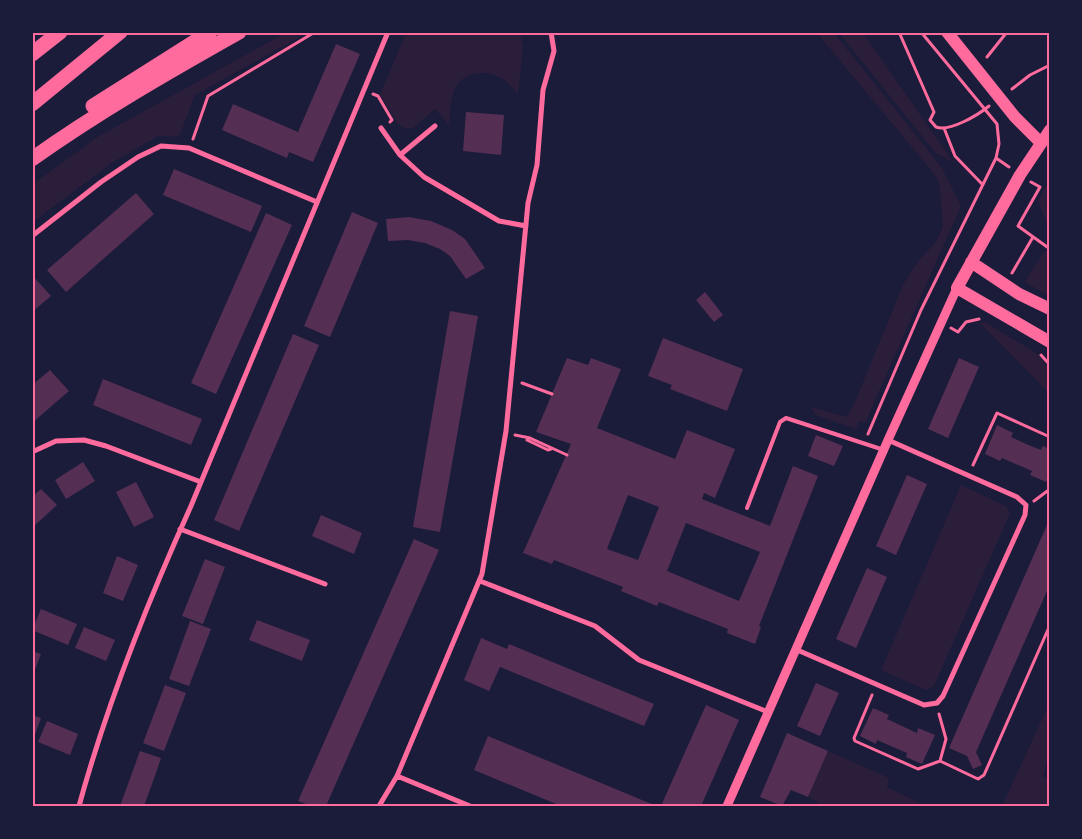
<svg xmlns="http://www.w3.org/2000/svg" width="1082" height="839" viewBox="0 0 1082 839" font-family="'IBM Plex Serif',serif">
	<rect width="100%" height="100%" fill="#1b1b3a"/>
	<path fill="#2a1e3b" d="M287 32 307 33 195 95 179 137 158 136 113 162 33 222V184L99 136Z
		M520 33 523 47 518 95C513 88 508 82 501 78 484 68 458 73 453 94 450 104 450 115 449 125L435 109 413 128 405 129 397 123 380 95 406 33Z
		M817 33H834L942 168 961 206 865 423 859 421 856 429 815 415 811 407 847 417 855 402 903 285 919 260 935 243 943 227 940 189 938 180 931 170Z
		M839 33H863L954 163 935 152Z
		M1049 180V229L1038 200Z
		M1045 250 1049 254V296L1025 282Z
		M985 322 1038 354 1049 368V393L980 323Z
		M961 485 1006 506 1010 513 934 686 926 690 881 670Z
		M1049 704V755L1043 776 1049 780V804L1046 806H1002Z
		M828 751 889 778 887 787 926 806H816L818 802 808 797Z"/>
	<path fill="#542f53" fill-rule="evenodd" d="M336 44 360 54 313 162 289 152 287 158 222 130 233 104 298 132Z
		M466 112 504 115 501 155 463 151Z
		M174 169 262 206 251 232 163 195Z
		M136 193 154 214 66 292 47 270Z
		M352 212 378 223 330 337 304 326Z
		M266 213 292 225 216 394 191 383Z
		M409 217 431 221 452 230 465 239 485 268 466 279 450 256 440 249 425 243 408 240 388 241 386 219Z
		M32 275 51 296 32 312Z
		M705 292 723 315 714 322 696 300Z
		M450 311 478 316 440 532 413 527Z
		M293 334 319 345 239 531 214 520Z
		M663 338 743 369 727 411 670 389 672 385 648 376Z
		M567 358 588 365 591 358 621 369 597 428 675 459 687 430 735 449 715 498 704 493 702 499 770 526 793 466 818 476 759 626 761 627 755 644 727 633 728 629 659 602 657 606 621 591 623 587 554 560 552 564 523 553 571 444 536 432ZM628 495 659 507 638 560 607 549ZM686 523 760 552 739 601 667 571Z
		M959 358 979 367 948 438 928 429Z
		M50 370 69 391 32 423V385Z
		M103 379 202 419 191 445 93 405Z
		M997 425 1013 433 1011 437 1026 444 1041 450 1043 446 1050 449V475L1046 482 1030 475 1032 471 1002 458 1000 461 985 454Z
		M816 435 843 446 834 466 808 456Z
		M83 462 95 481 66 499 55 480Z
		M907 475 927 484 896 555 876 546Z
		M136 482 154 517 134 527 116 492Z
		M41 489 57 505 32 528V497Z
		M321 515 362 533 354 554 312 536Z
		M1050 518V584L976 752 982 765 973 769 967 756 949 748Z
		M414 539 439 550 326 806H311L298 801Z
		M117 556 138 565 123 601 103 593Z
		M205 559 225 567 203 624 182 616Z
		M867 568 887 577 856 648 836 639Z
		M41 609 77 624 68 645 32 630Z
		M257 620 310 640 302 661 249 640Z
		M190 621 211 629 189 686 169 679Z
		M84 627 115 640 106 661 75 648Z
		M481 638 507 649 509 644 654 704 644 726 500 667 489 691 464 680Z
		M32 651 41 654 33 675H32Z
		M816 683 839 693 820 736 797 726Z
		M165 685 186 693 164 751 143 743Z
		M706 705 739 720 701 806H661Z
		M873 708 889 715 887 719 917 733 918 728 935 735 922 764 906 757 907 753 877 740 876 744 860 736Z
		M32 715 41 718 33 740H32Z
		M47 721 78 734 70 755 38 742Z
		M787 733 828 751 808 797 791 790 782 806 760 797Z
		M488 736 654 805V806H561L474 770Z
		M140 751 161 758 156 773 144 806H120Z"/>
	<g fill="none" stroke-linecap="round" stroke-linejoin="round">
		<path stroke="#ff6b9d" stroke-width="3" d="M899 32 934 112 930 120 936 127C950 132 978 115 989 106
			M921 32 997 124 999 144 996 158
			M987 57 1007 32
			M1012 89 1030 75 1050 65
			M373 94 378 96 392 120 390 122
			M944 128 955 156 982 184
			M193 139 208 96 315 32
			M1031 182 1040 187 1018 226 1050 249
			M1012 273 1033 237
			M951 328 958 332 966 322 979 319
			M1041 355 1050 365
			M522 383 552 394
			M868 434 921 310 996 158 1009 167
			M515 435 530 438 567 455
			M527 440 548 450 551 449
			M973 465 997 413 1050 437
			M1034 501 1050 489
			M872 695 854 738 855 741 918 769 940 761 978 779 984 775 1050 625
			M939 714 946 739 940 761"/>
		<path stroke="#ff6b9d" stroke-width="4" d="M747 508 780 422 786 418 884 450"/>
		<path stroke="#ff6b9d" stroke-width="5" d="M381 128 400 155 424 177 499 221 526 226
			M400 155 435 126
			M32 236 101 182 138 157 161 146 189 148 317 202
			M32 452 56 441 84 440 106 446 201 482
			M180 529 325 584
			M480 581 595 626 639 660 768 712
			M795 649 924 705 937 703 943 696 1025 515 1026 505 1017 497 888 440
			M397 776 470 806
			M79 806C107 704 147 603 191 506L388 32
			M379 806 397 776 482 574 506 431 528 203 537 165 543 90 554 51 551 32"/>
		<path stroke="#ff6b9d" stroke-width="9" d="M727 806 888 440 957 288"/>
		<path stroke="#ff6b9d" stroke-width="12" d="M947 32 1015 117 1040 142
			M1050 130 1020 175 957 288 1050 342
			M971 262 1019 294 1050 309"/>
		<path stroke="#ff6b9d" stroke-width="15" d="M32 54 60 32
			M32 104 120 32
			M93 106 210 32
			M32 159C98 112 168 72 239 32"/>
	</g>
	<rect width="1082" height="839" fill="none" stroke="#1b1b3a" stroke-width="68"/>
	<rect x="34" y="34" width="1014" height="771" fill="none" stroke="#ff6b9d" stroke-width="2"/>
</svg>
